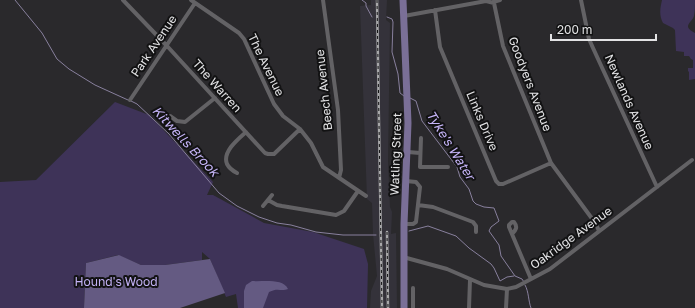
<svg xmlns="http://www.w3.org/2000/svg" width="695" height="308" viewBox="0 0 695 308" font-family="'Golos Text',sans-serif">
	<rect width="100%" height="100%" fill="#2a292c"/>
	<path fill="#34323a" d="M371 0H387L386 20 390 23 388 162 390 207 392 212 391 234 396 233 397 308H370L371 291 377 276 373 234 372 203 367 199 360 6 371 5Z"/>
	<path fill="#3e3358" d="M662 0H695C695 5 695 12 694 16 692 23 681 26 695 33V79L689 80V72L688 71V68H693V60L691 59 689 56H684V52L676 51 675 30 673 28 663 23C659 15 660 9 662 0Z
		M115 102 149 115 213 182 207 195H213L264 223 313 232 364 249 368 264 367 308H238L236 294 226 297 210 259 202 252V260L165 265H141L118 255 86 263 84 308H0V182L36 180Z"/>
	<path fill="#645a82" d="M119 255 141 265H165L210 259 225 293 180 308H84L86 263Z
		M252 281C263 282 283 278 288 289 280 292 279 287 269 292L263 308H244V291L246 285Z"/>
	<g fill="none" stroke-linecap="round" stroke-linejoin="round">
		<path stroke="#88809d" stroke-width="1" d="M15 0 42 33 57 59 69 69 95 85 128 100
			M362 0 366 3V6L372 17
			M387 17 392 19 393 22 392 52 398 74 400 93 404 96
			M410 98 416 101 422 121 457 167 460 177 469 189 473 201 476 204 484 207 494 208 499 221 491 227 489 231 499 245 501 256 515 276 522 279 524 282
			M131 101 137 104 169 134 219 193 237 206 259 217 277 223 291 225 316 232 343 235H376
			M409 231 428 226 456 236 469 248 491 264 494 268 500 281 507 277 514 276
			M525 285C529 292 528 300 531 308"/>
		<path stroke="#636265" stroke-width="4" d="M123 0 168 47 265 153 268 154H274L300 129
			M191 0 239 33 244 39 274 104 283 116 300 129 311 143 323 167 366 196
			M323 0 338 110 341 170 339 178
			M581 0 589 39 593 48 657 187
			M493 2 500 0
			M435 10 440 47 496 181 499 184H503L551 163
			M404 16 486 1 494 3 503 46 551 163 596 224 599 231
			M130 100 195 3
			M170 116 177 121 185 122 215 98
			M421 138 420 167H448
			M408 152 420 153
			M237 173C233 171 229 168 227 164 222 152 238 139 246 132
			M268 200 277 205 282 206 336 215 344 211 358 191
			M418 205 433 207 473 222 476 226V232
			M263 206 272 195
			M404 224H413L416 222 420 187 416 182 406 181
			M512 234C516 230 518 227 514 222H512L509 225V227L531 279
			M403 257 447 269 484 285 507 289 516 287 550 269 692 160
			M413 308V288
			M469 308 470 280
			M506 308 507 289"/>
		<path stroke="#7a6f97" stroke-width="7" d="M403 0 408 123 404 224V308"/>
		<g stroke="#a8a8aa" stroke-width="2.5">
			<path id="rail" d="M377 0 382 308
				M387 232 388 308"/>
		</g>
		<use href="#rail" stroke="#121213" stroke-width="1" stroke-dasharray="3" stroke-linecap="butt"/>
	</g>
	<g text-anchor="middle" stroke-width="4" stroke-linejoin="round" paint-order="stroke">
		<g font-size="12" fill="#e3e3e5" stroke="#121213">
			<text transform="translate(154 46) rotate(-56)" y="4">Park Avenue</text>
			<text transform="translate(266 65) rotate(64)" y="4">The Avenue</text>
			<text transform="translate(530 84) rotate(69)" y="4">Goodyers Avenue</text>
			<text transform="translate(217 86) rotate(48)" y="4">The Warren</text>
			<text transform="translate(324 90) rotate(-96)" y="4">Beech Avenue</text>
			<text transform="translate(629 102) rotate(66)" y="4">Newlands Avenue</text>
			<text transform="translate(482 121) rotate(67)" y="4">Links Drive</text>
			<text transform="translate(396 154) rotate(-88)" y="4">Watling Street</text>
			<text transform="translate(571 238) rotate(-36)" y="4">Oakridge Avenue</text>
		</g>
		<g font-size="12" fill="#c3b2f5" stroke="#121213">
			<text x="116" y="286">Hound's Wood</text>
		</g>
		<g font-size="13" font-style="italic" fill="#c5b4f7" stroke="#121213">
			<text transform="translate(186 141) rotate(47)" y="5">Kitwells Brook</text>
			<text transform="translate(451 145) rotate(58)" y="5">Tyke's Water</text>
		</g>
	</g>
	<path d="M551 34v6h105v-6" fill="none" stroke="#e3e3e5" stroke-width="2"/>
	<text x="557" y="34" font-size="12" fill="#e3e3e5" stroke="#121213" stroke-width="3" paint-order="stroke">200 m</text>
</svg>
